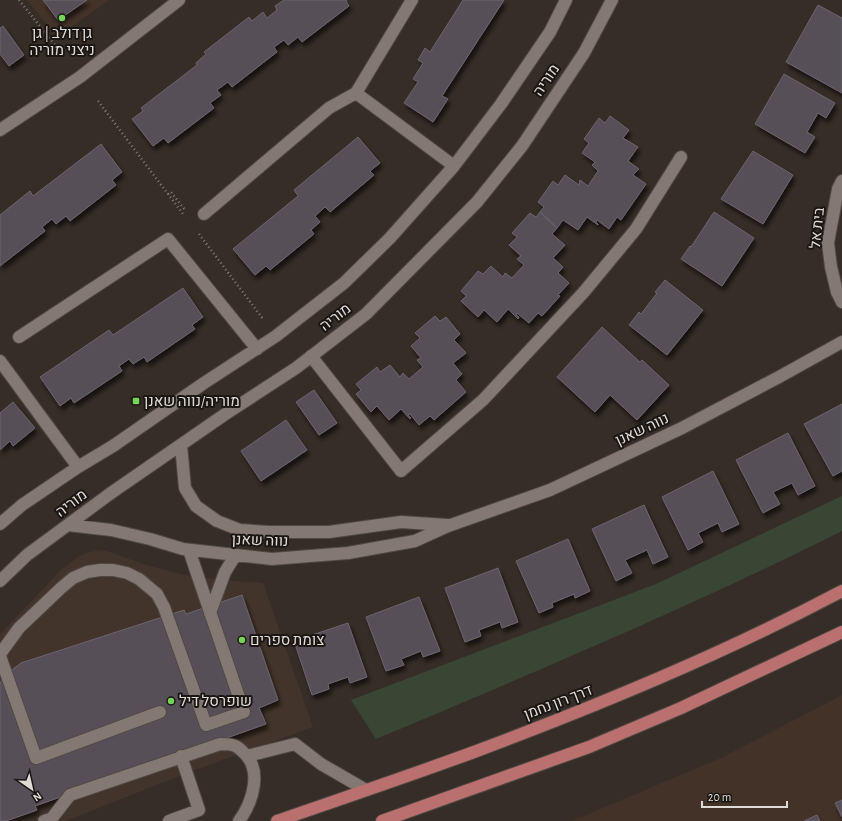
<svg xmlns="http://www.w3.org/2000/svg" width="842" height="821" viewBox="0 0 842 821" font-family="'Alegreya Sans',Heebo,sans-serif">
	<defs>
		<filter id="shadow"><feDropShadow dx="2.5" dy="4.5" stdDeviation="2" flood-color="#0009"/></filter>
	</defs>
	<rect width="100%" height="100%" fill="#362d27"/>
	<path fill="#42342a" d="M100 550 107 551 143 564 189 576 235 581 263 583 313 727 187 773 66 821H0V634L60 571 76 558 86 553Z"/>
	<path fill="#433228" d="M27 0H109L57 37Z
		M842 695V821H572L723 757Z"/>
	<path fill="#394634" d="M842 496V531C690 607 533 673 376 739L351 700 656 584Z"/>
	<path fill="#575059" stroke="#6b646d" filter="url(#shadow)" d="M43 0H87L58 20Z
		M284 0H347L346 1 349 6 302 42 298 37 288 45 284 40 274 47 277 52 232 87 228 82 217 90 221 95 210 103 214 108 168 143 164 138 153 146 132 119 143 111 141 108 197 65 196 63 206 54 204 52 249 17 252 21 263 12 267 18 277 10 275 6Z
		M463 0H504L442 96 448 99 433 122 404 103 418 82 413 79 423 63 418 60 425 48 430 52Z
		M818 5 842 18V93L786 62Z
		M3 26 24 55 9 66 0 54V28Z
		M784 74 835 103 826 118 818 113 807 132 815 137 805 153 755 124Z
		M610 116 629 130 623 138 638 147 628 161 639 169 633 175 646 184 621 220 617 217 609 229 597 220 596 222 598 224V225L587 217 578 230 563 220 557 228 540 212 544 207 538 202 553 181 558 185 565 175 579 185 580 180 588 186 598 171 592 165 595 162 582 153 589 143 584 139 599 118 605 123Z
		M358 137 380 163 370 171 374 175 330 212 325 207 315 216 320 222 311 230 314 234 270 270 266 266 255 275 233 249 298 196 294 190Z
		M101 144 122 172 112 180 116 185 70 221 66 216 56 224 52 219 42 227 45 231 0 266V215L30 191 33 196Z
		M753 151 793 175 763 224 721 199Z
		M540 212 557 228 552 234 565 245 553 258 563 267 558 273 569 283 558 295 560 296 542 316 538 313 529 323 517 313 516 315 519 317 518 319 508 309 497 322 484 310 478 317 461 301 466 296 461 291 478 271 483 274 491 266 503 277 505 273 512 278 524 265 517 259 521 256 509 245 517 237 512 233 530 213 536 217Z
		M714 212 754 238 722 286 681 259 690 246 691 247Z
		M665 280 703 310 667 355 629 325 639 312 641 314 657 293 655 292Z
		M183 288 203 317 192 325 195 329 147 362 144 357 133 364 129 359 119 366 122 371 74 403 71 398 60 406 40 377 109 330 113 335Z
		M435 316 440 321 446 317 460 334 454 340 466 353 453 363 462 374 456 380 466 392 434 420 430 416 419 425 410 414 408 415 411 418 410 419 401 409 389 420 377 406 371 412 356 394 361 390 356 384 377 367 380 372 390 365 400 377 403 373 409 379 423 367 417 360 421 358 411 346 420 338 415 333Z
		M602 327 640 362 642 360 669 385 637 420 610 395 595 412 557 377Z
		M314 390 337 423 319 435 296 402Z
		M13 402 35 428 13 446 10 441 0 450V413Z
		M842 404V471L833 476 804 424Z
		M286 420 307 450 261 481 241 451Z
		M788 433 815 486 798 495 792 483 773 492 780 504 763 513 736 460Z
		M713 471 739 524 722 532 718 523 698 533 703 542 688 550 662 497Z
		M644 505 668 557 653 564 647 550 625 560 632 573 616 581 592 529Z
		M568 539 590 591 575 598 574 594 552 603 553 607 539 613 516 561Z
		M498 568 518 622 502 628 500 622 479 630 481 636 465 642 445 588Z
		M242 595 278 700 259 708 266 724 35 806 37 810 6 821H0V683L4 676 21 663 184 610 186 614Z
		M419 597 440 651 423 657 421 651 401 659 404 665 386 671 366 617Z
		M348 623 367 677 350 683 348 677 328 684 329 689 312 695 294 641Z
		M842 800V817L835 803Z
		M817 815 820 821H804Z"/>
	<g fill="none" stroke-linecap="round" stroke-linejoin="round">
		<g stroke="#504843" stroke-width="14">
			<path id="minor" d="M356 93 454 166
				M0 130 80 77 179 0
				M842 181 838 189 828 243 831 267 837 292 842 302
				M204 214 329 108 356 93 412 0
				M19 337 168 239 257 349
				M311 356 401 471 483 400 583 293 636 229 681 157
				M0 361 78 467
				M181 445 185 488 196 506 217 521 240 530 269 532H329L401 522 447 525
				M0 524 22 505 78 467 113 446 204 383 276 336 344 283 390 238 454 166 501 104 550 32 566 0
				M68 525 111 530 150 539 183 549 272 559 348 553 415 541 448 526 550 490 682 428 779 377 842 342
				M0 581 27 555 111 493 224 415 296 368 366 314 477 202 522 146 584 53 612 0
				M210 613 225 572 235 556
				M0 654 19 628 61 588 73 578 87 572 100 570H113L127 573 139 579 157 594 164 607 206 725 244 712 189 550
				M0 656 36 758 160 712
				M247 756 295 744 321 764 366 790
				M44 821 52 818 70 795 220 744C224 744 231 744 235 746 238 747 241 750 243 752 263 769 253 802 239 821
				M169 821 199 810 181 756"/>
		</g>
		<g stroke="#504843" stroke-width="14">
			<path id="major" d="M277 821C343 798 409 776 474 752 599 705 723 654 842 591
				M382 821 589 747 681 708 842 632"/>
		</g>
		<path stroke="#857d78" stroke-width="2.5" stroke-dasharray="1 3" stroke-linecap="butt" d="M19 0 63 55
			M98 101 183 214
			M168 194 171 192 185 210
			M199 234 263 319"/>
		<use href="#minor" stroke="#837872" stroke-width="12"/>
		<use href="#major" stroke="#ba706e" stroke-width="12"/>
	</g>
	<g fill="#75d25b" stroke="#1a1613" stroke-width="1.5">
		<circle cx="62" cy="18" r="4"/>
		<rect x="132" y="397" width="8" height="8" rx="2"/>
		<circle cx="242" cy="640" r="4"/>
		<circle cx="171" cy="701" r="4"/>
	</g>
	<g text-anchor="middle" stroke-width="4" stroke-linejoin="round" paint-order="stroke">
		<g font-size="15" fill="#e0dad6" stroke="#1a1613" text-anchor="start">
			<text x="62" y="38" text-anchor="middle">גן דולב | גן<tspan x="62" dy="17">ניצני מוריה</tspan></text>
			<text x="144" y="406">מוריה/נווה שאנן</text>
			<text x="250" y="645">צומת ספרים</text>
			<text x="179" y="706">שופרסל דיל</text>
		</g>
		<g font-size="15" fill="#e0dad6" stroke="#1a1613">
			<text transform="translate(546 80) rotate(-56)" y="5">מוריה</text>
			<text transform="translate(817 228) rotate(-84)" y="5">בית אל</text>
			<text transform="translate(335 317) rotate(-38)" y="5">מוריה</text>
			<text transform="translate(642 429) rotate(-25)" y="5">נווה שאנן</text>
			<text transform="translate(71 503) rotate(-37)" y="5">מוריה</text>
			<text transform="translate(260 540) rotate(2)" y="5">נווה שאנן</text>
			<text transform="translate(558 702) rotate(-21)" y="5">דרך רון נחמן</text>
		</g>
	</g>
	<g transform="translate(32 789) rotate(146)" stroke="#1a1613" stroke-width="3" paint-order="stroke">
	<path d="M0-3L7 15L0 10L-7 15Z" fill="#e0dad6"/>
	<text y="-6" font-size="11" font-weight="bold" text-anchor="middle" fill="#e0dad6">N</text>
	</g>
	<path d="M702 801v6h85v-6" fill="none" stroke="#e0dad6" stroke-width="2"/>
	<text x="708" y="801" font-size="12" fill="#e0dad6" stroke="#1a1613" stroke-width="3" paint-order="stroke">20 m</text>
</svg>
